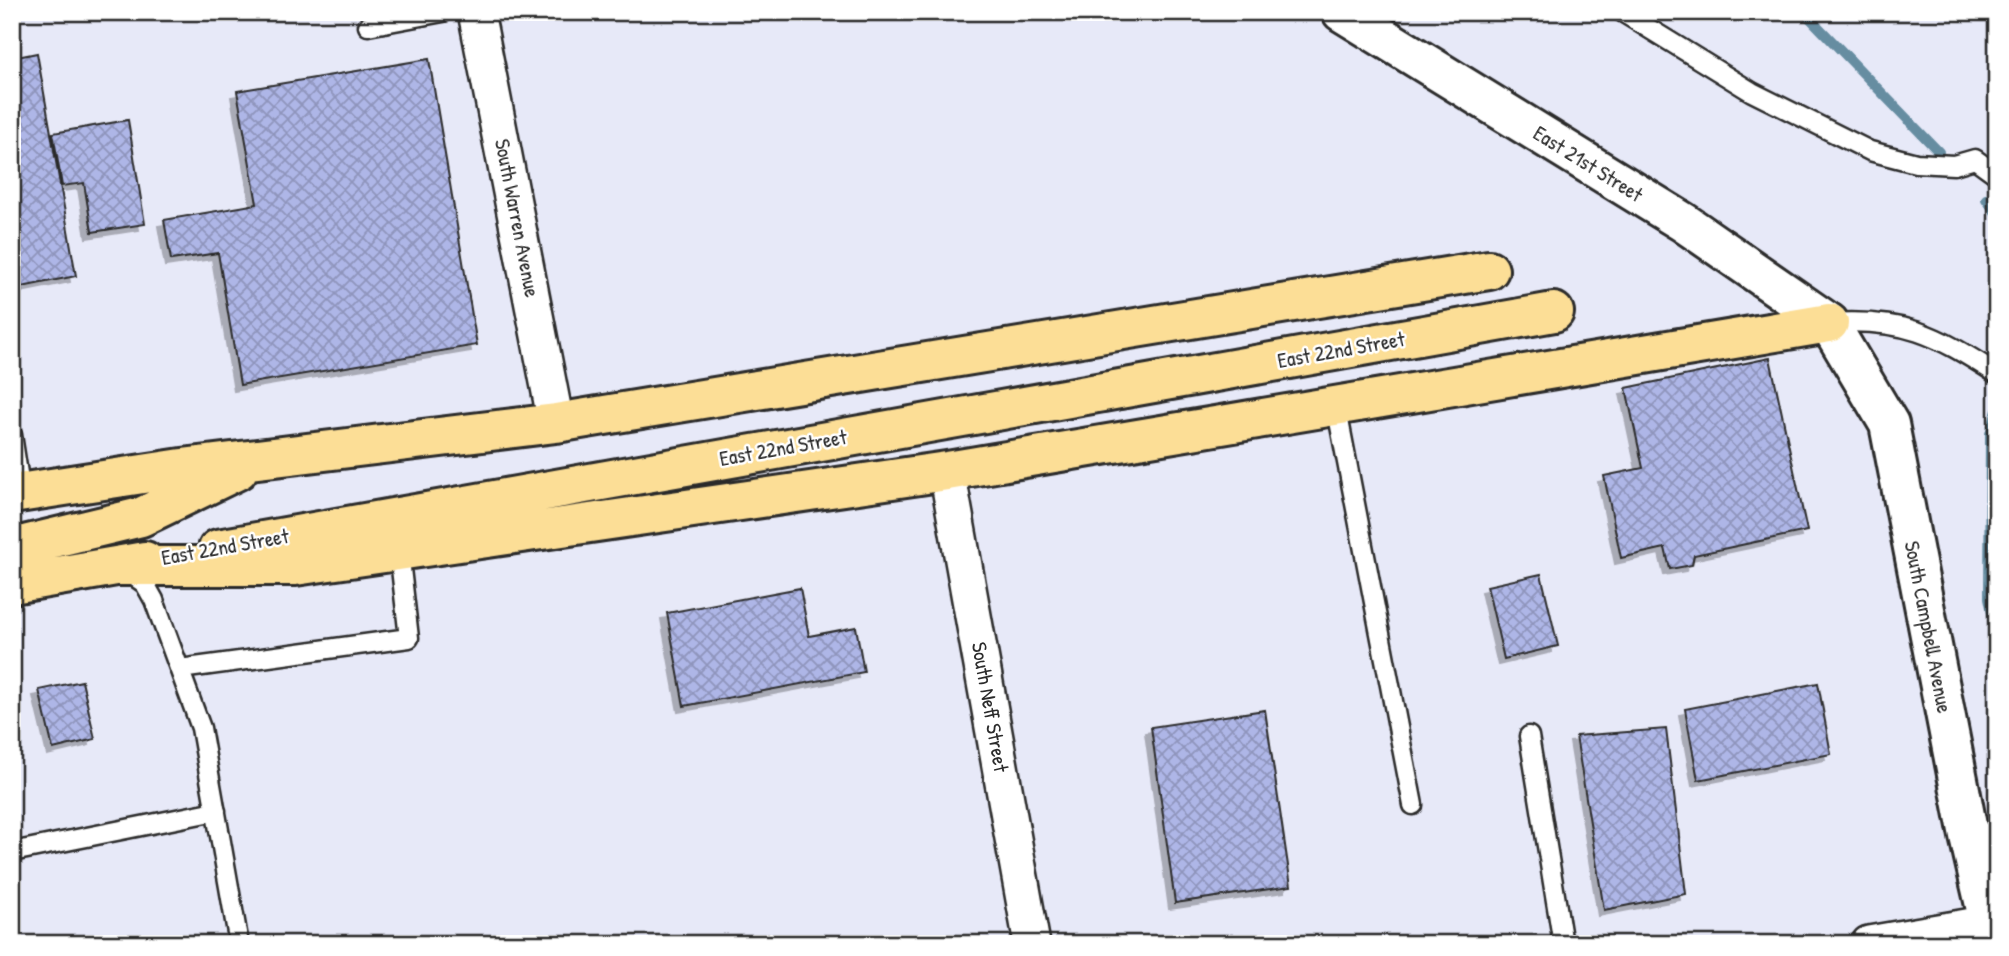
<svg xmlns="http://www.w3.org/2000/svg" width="2009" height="956" viewBox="0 0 2009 956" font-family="'Patrick Hand',sans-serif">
	<defs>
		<pattern id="building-cross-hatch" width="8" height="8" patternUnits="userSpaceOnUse" patternTransform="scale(1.75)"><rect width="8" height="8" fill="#aeb6e7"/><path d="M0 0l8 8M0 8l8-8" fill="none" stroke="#8e94bb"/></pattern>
		<filter id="shadow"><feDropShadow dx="-6" dy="6" stdDeviation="0" flood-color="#0004"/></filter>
	</defs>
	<rect width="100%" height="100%" fill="#e7e9f8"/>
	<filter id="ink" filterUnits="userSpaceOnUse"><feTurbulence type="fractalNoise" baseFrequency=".0143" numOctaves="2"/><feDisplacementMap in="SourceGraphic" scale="14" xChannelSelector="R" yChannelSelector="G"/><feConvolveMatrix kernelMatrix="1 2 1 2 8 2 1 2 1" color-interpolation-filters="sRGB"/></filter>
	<g filter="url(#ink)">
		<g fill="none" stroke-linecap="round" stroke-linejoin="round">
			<path stroke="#668da1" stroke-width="10" d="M1804 12 1939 152
				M1986 199 1997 214
				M1997 411 1990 434 1989 598 1997 635"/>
		</g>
		<path fill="url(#building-cross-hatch)" stroke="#2b2b2b" stroke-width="2" filter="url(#shadow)" d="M37 53 76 276 12 289V58Z
			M429 59 477 345 240 385 218 253 171 260 164 220 257 204 237 91Z
			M128 120 145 224 92 232 84 183 62 186 53 133Z
			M1770 358 1807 531 1694 555 1692 565 1670 569 1665 548 1621 558 1604 476 1643 468 1626 388Z
			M1541 574 1558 646 1504 659 1487 586Z
			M800 588 809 636 856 627 864 672 684 706 667 613Z
			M82 681 95 739 53 749 39 690Z
			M1818 683 1831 754 1698 780 1685 709Z
			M1265 710 1291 886 1175 903 1151 727Z
			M1666 729 1686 894 1604 910 1576 736Z"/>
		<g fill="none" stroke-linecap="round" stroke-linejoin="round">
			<g stroke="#2b2b2b" stroke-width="23">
				<path id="service" d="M1622 12 1752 92 1870 151 1916 163 1954 165 1975 159 1997 175
					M368 26 443 12
					M1829 323C1904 318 1935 334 1997 374
					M1336 405 1413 805
					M12 435 21 493
					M128 572 145 584 154 600 201 728 239 944
					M180 669 409 638 399 551
					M1529 736 1563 944
					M1969 836 1997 831
					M12 852 216 811"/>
			</g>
			<g stroke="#2b2b2b" stroke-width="40">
				<path id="minor" d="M476 12 556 423
					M947 471 1032 944
					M1869 944 1990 923"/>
			</g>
			<g stroke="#2b2b2b" stroke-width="44">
				<path id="tertiary" d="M1342 12 1683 222 1829 323 1889 424 1969 836 1994 944"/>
			</g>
			<g stroke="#2b2b2b" stroke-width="44">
				<path id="primary" d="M12 494 182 468 556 423 1489 270
					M12 548 141 517 238 470
					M218 549 1554 312
					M119 566H295L947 471 1829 323
					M12 584 145 561"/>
			</g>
			<use href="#service" stroke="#fff" stroke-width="18"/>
			<use href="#minor" stroke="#fff" stroke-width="35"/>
			<use href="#tertiary" stroke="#fff" stroke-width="38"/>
			<use href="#primary" stroke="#fcde96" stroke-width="38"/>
		</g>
	</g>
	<g text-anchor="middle" stroke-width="5" stroke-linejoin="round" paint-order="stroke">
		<g font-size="21" fill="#2b2b2b" stroke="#fff">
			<text transform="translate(1588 164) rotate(32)" y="7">East 21st Street</text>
			<text transform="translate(517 218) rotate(79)" y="7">South Warren Avenue</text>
			<text transform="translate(1341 350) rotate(-10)" y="7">East 22nd Street</text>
			<text transform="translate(783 448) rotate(-10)" y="7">East 22nd Street</text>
			<text transform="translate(225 547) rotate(-10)" y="7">East 22nd Street</text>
			<text transform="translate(1928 627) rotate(79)" y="7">South Campbell Avenue</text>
			<text transform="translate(990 707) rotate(80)" y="7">South Neff Street</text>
		</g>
	</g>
	<rect width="2009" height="956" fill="none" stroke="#fff" stroke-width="42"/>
	<rect x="21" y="21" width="1967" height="914" fill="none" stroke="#2b2b2b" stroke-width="2.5" filter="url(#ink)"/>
</svg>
